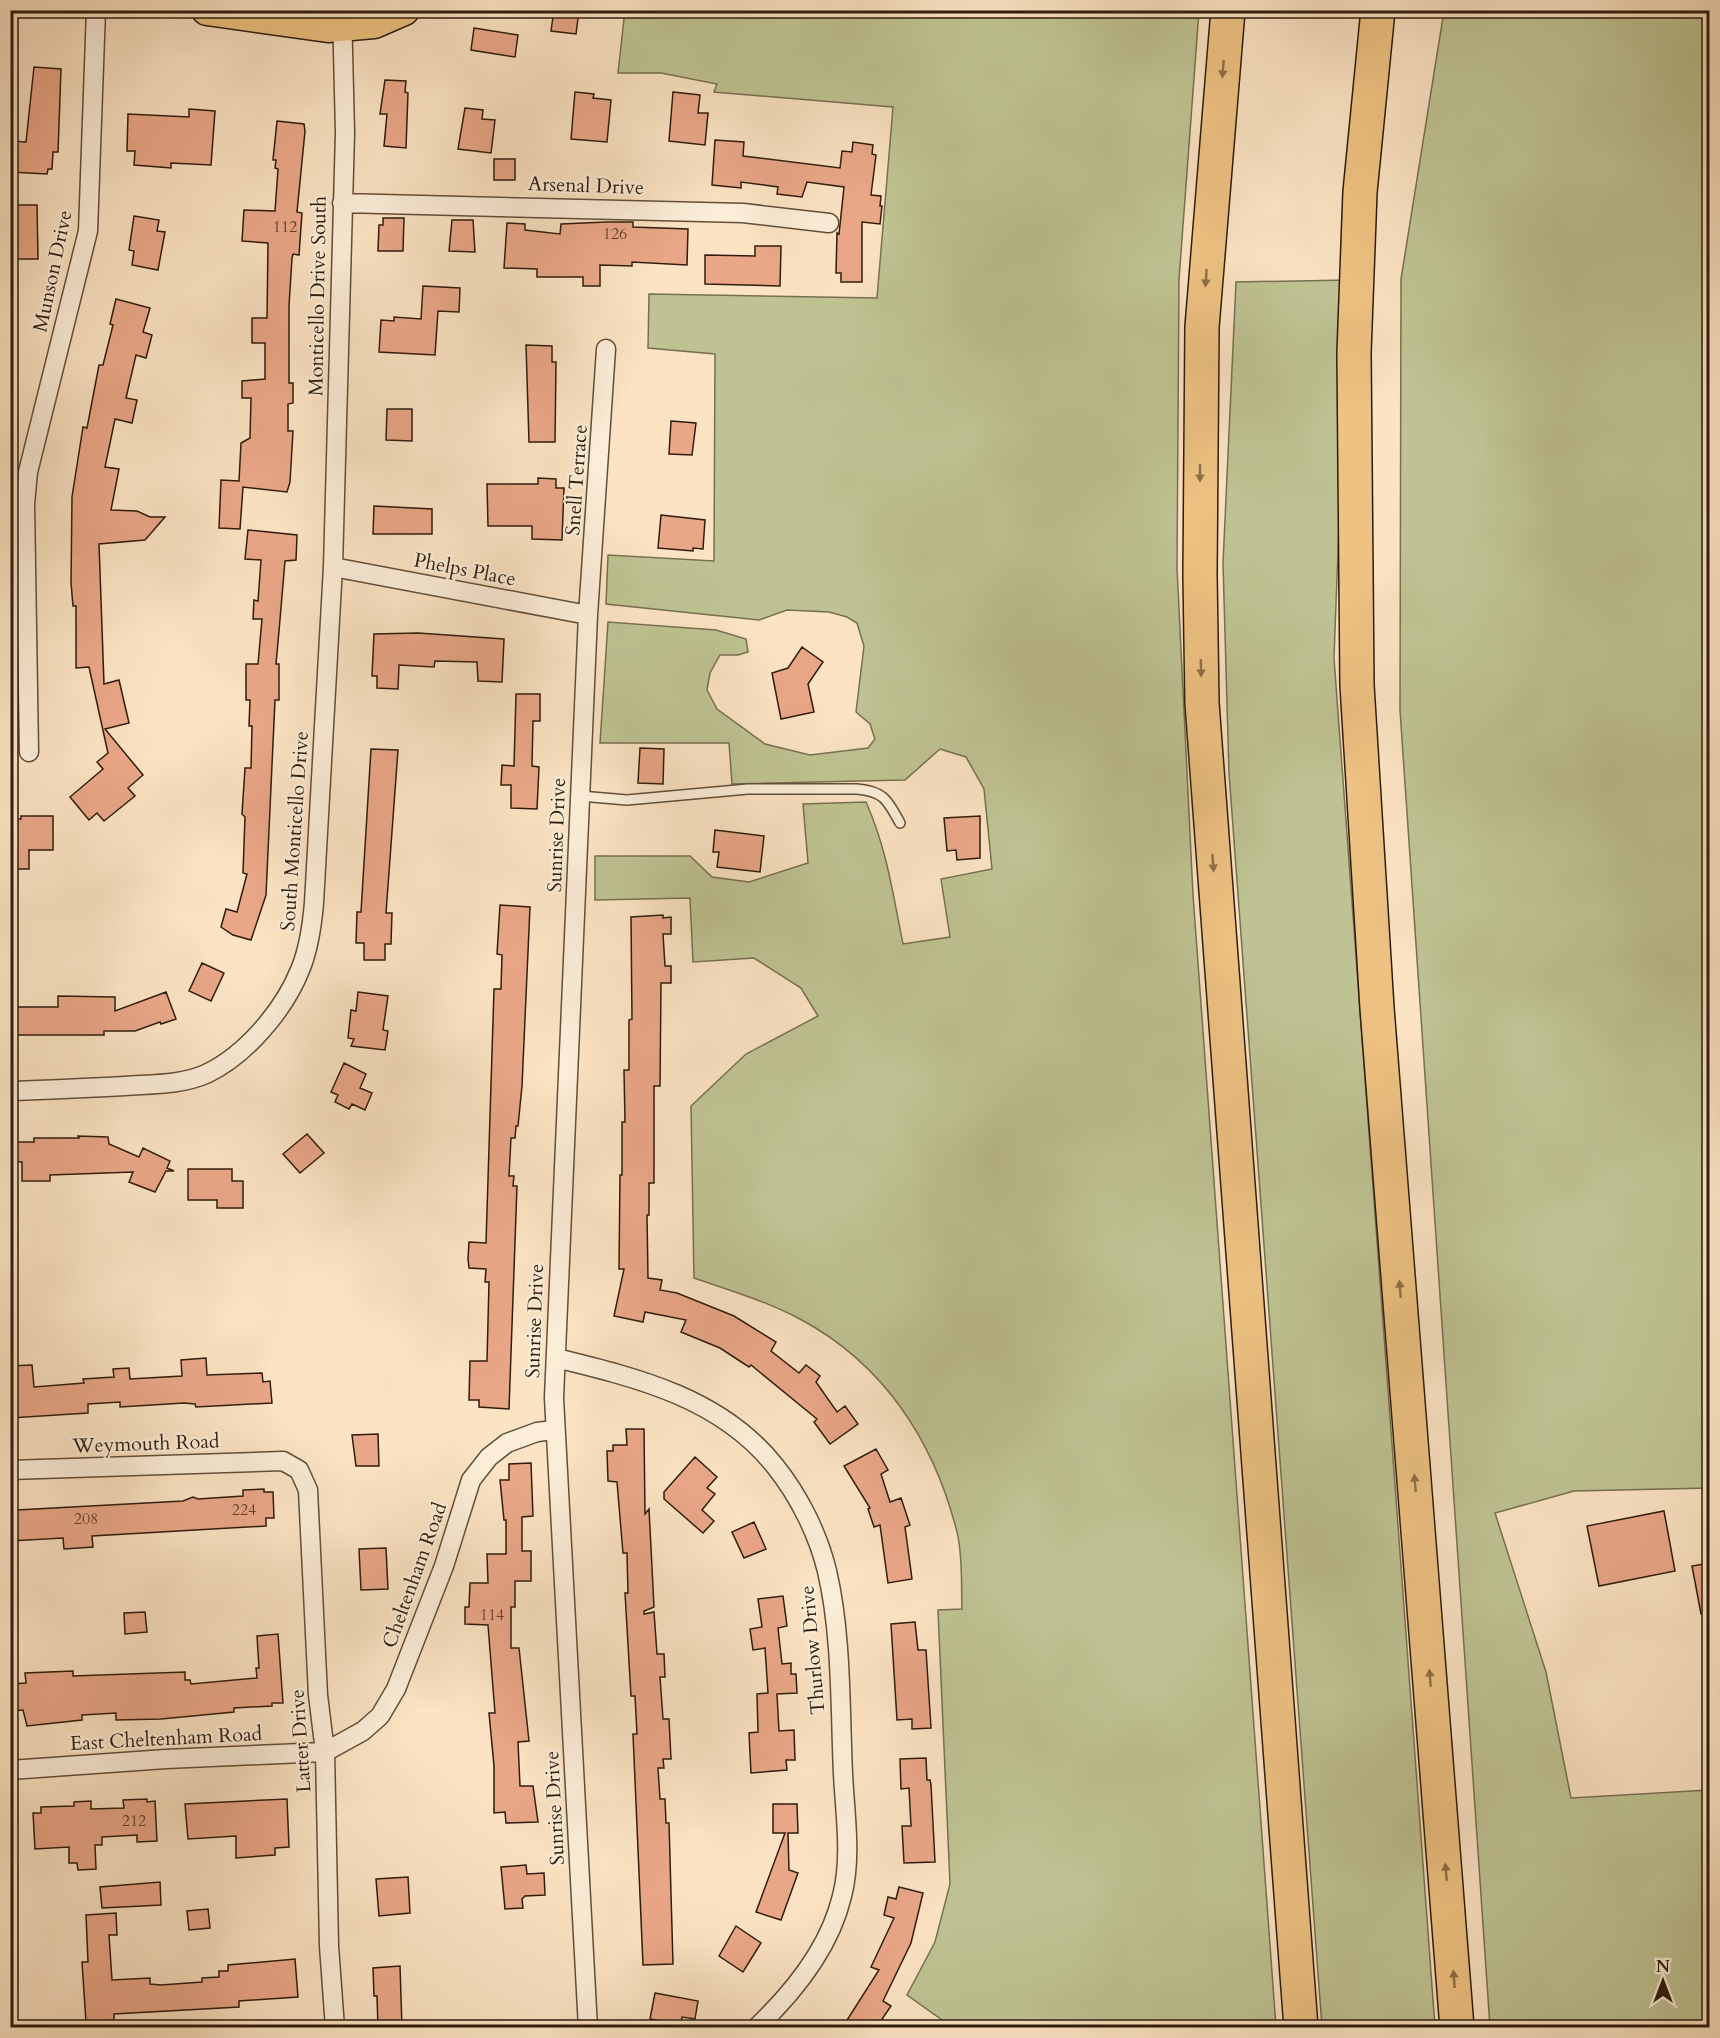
<svg xmlns="http://www.w3.org/2000/svg" width="1720" height="2038" viewBox="0 0 1720 2038" font-family="Cardo,serif">
	<rect width="100%" height="100%" fill="#fbe3c3"/>
	<filter id="stains"><feTurbulence type="fractalNoise" baseFrequency=".00333" numOctaves="4"/><feColorMatrix values="0 0 0 0 .2 0 0 0 0 .09 0 0 0 0 .02 0 0 0 .5 -.17"/></filter>
	<radialGradient id="worn" r=".72"><stop offset=".6" stop-color="#630" stop-opacity="0"/><stop offset="1" stop-color="#630" stop-opacity=".3"/></radialGradient>
	<path fill="#bfc393" stroke="#777050" stroke-width="1.5" d="M625 10 1199 11 1179 279 1177 568 1193 895 1276 2027H952L907 1995 935 1942 950 1884 938 1610 962 1609C961 1585 963 1556 957 1532 934 1441 884 1364 800 1319 766 1301 729 1290 694 1278L691 1106 746 1054 818 1016 801 988 754 958 693 962 690 898 595 900V856H690L712 877 749 882 808 863 803 804 866 802C887 849 893 895 903 944L950 937 941 879 992 869 984 789 966 757 940 749 905 780 732 784 729 743H600L608 622 716 630 746 639 748 652 738 655H720L710 673 707 690 717 709 765 744 810 755 868 748 875 739 870 724 856 712 864 646 857 623 847 617 829 612 787 610 759 620 606 604 608 555 714 561 715 354 648 348 649 294 877 298 893 107 714 92 717 84 661 73H618Z
		M1444 11H1709V1488L1574 1491 1495 1513 1546 1672 1571 1798 1709 1790V2027H1490L1400 710 1401 279Z
		M1348 280 1334 658 1435 2027H1322L1229 773 1223 563 1236 282Z"/>
	<path fill="#eaa788" stroke="#2f1c0d" stroke-width="1.5" d="M554 10H579L576 34 551 31Z
		M474 28 518 35 515 57 471 50Z
		M34 67 61 69 58 152H53L52 169H48L47 174 10 172 12 141 26 142Z
		M385 80 406 81 405 92 408 93 406 148 384 146 387 114H380Z
		M575 92 594 94 593 98 611 100 607 142 571 139Z
		M673 92 700 95 698 113H708L705 145 669 141Z
		M465 108 483 110 482 119 495 120 491 153 458 149Z
		M189 109 215 111 211 165 171 163V168L134 165 135 151H127L128 114 189 117Z
		M277 121 304 124 305 131 297 212 302 213 299 255 293 254 292 258 289 306V383H293V403L288 404V431H293L290 482 287 492 243 487 240 529 219 528 221 480 239 481 241 443 250 438 251 398H242V381L265 379V343H252V318H267L268 243 242 241 244 210 275 211 278 169 275 168 276 160H273Z
		M715 140 744 142 743 156 840 168 842 151 852 152 853 142 873 145 872 154 876 155 871 195 881 196 880 206H882L880 224 862 222V282H841V273H836L837 233 839 234 844 187 807 182 802 197 777 194 778 187 741 182V188L712 185Z
		M494 159H515V180H494Z
		M10 205H37L38 259H10Z
		M134 216 159 220 157 231 165 232 158 270 132 265 134 251 129 250Z
		M383 218H404L403 251H378L379 225H383Z
		M452 220H473L475 252 449 251Z
		M606 222H633V227L688 229 687 265 632 262V266L600 265V286H583V277H537V269L504 268 507 223 525 224V230L560 234 561 224Z
		M755 246H781L780 286 705 284V255L755 256Z
		M423 286 460 288 459 312 438 311 435 355 379 352 381 320 394 321V317L421 319Z
		M116 299 150 308 143 332 152 335 146 358 136 355 126 398 137 400 132 423 115 419 105 467 119 469 111 510 137 511 150 517H165L145 540 99 544 104 684 119 680 129 723 105 729 143 775 128 788 135 796 104 821 97 813 89 820 70 797 103 769 97 762 108 753 89 667 76 668V606H73L71 583 72 497 83 427 87 428 99 365H103L113 325 110 324Z
		M526 345 552 346V362H556L555 442H529Z
		M387 409H412V441L386 440Z
		M671 421 696 423 692 455 669 454Z
		M538 478 556 479V488H564L562 540 532 539V526H488L487 484H538Z
		M374 506 432 509V534H373Z
		M661 515 705 520 703 549 693 548V551L658 548Z
		M248 530 297 535 296 560 285 561 279 631 276 664H279V700H275L266 895 251 940 233 935 221 927 226 909 237 912 247 874 243 873 245 817 242 814 245 768H251L252 726H249L250 700H246V664H258L262 619H253L254 600 258 601 261 560 245 559Z
		M418 633 504 639 502 682 478 681 477 662 435 661 434 667 399 665 398 689 377 688V676H372L374 634Z
		M802 647 823 662 808 684 814 712 781 719 772 673 788 668Z
		M516 694H540V721H533L532 766 539 767 537 809 511 808V785H501L502 765 514 766Z
		M640 748 664 749 663 784 638 783Z
		M371 749 398 750 386 913H392L391 944H385V960H364V943H356L357 912H361Z
		M21 816H53V850H29V869H10V819H21Z
		M980 816V858L957 860 956 850 947 851 944 818Z
		M715 830 764 836 760 872 717 867 719 852H713Z
		M500 905 530 907 522 1086 518 1126H516L515 1138H511L509 1176H514L513 1186H517L509 1409 479 1407V1400H469L470 1361H487L489 1282H485L486 1269 469 1268 468 1259 469 1242 486 1243 494 989H501L502 955 497 954Z
		M663 915V918L671 917V934H663L665 966H671V983H661L660 1086H654V1183H649V1215H647L648 1278 662 1280 660 1290 677 1293 734 1316 776 1342 771 1351 799 1373 806 1365 820 1376 816 1382 837 1412 845 1406 858 1424 830 1444 814 1422 817 1419 751 1365 749 1367 720 1348 681 1332 686 1320 645 1312 643 1322 614 1316 624 1269H619L620 1175H622V1122H625L624 1070H629V1020L632 1019 631 917Z
		M202 963 224 973 211 1001 189 991Z
		M166 992 176 1019 161 1024 160 1022 135 1031H104V1035H10V1007H58V996L115 997V1011Z
		M358 992 388 996 383 1030 388 1031 385 1050 351 1046 354 1039 348 1038 351 1010 356 1011Z
		M344 1063 366 1074 360 1088 372 1093 365 1110 352 1104 349 1109 335 1102 338 1095 331 1092Z
		M307 1134 324 1153 300 1173 283 1154Z
		M78 1136 108 1137 109 1144 139 1157 143 1148 170 1161 167 1168 174 1171H166L155 1192 129 1182 133 1172 50 1175V1181H22V1162H10V1142H34V1138H79Z
		M188 1169H232V1181H243V1208H217V1200H188Z
		M206 1358 207 1375 262 1373 263 1382 270 1381 272 1403 196 1407 195 1404 184 1403 120 1407V1402L88 1404V1413L10 1418V1366L32 1365 34 1387 84 1383 83 1379 114 1377 113 1369 129 1368 130 1379 182 1376 181 1360Z
		M626 1429H644L645 1514 649 1509 654 1607 644 1611V1614L654 1612 657 1654H664L665 1677H660L663 1719H669L671 1759H663L664 1768H658L660 1799H665L666 1823H669L673 1964 643 1965 633 1734H637L635 1696H631L625 1593H628L627 1553H623L617 1482 608 1481 607 1451H613V1445H627Z
		M378 1434 379 1466H356L352 1435Z
		M876 1449 888 1470 881 1474 890 1502 901 1498 910 1525 905 1527 912 1579 888 1583 880 1525 874 1527 868 1509 870 1508 844 1466Z
		M695 1457 717 1477 707 1488 715 1494 702 1510 714 1521 703 1533 664 1499V1492Z
		M531 1463 533 1516 522 1517V1551H531V1581H515V1607H511V1648H519L529 1741 518 1742 520 1786H533L538 1822 506 1823 505 1812 494 1813V1766L489 1713H495L488 1625 465 1624V1607H469L470 1583H488L487 1554H506V1520H504L500 1480H509V1464Z
		M264 1489V1492H273L274 1518H266V1526L92 1536 93 1547 64 1549 63 1538 10 1541V1514L17 1513V1510L183 1501 193 1497 198 1499 243 1496V1490Z
		M1664 1511 1675 1571 1599 1586 1587 1526Z
		M754 1522 766 1549 744 1558 732 1532Z
		M386 1548 388 1589 361 1590 359 1549Z
		M1710 1563V1613L1701 1614 1692 1566Z
		M783 1596 787 1626 778 1628 782 1664 791 1663V1674H796L797 1693 777 1694 779 1731 794 1730 795 1760H786L787 1770 751 1773 749 1733 758 1732 757 1694 768 1693 765 1648 753 1650 750 1629 762 1627 758 1599Z
		M145 1612 147 1632 125 1634 124 1613Z
		M915 1622 918 1650H926L931 1728 912 1729V1719L897 1720 891 1624Z
		M278 1634 283 1703H272V1706L234 1708V1712L161 1719 116 1720V1713L82 1715V1720L27 1726 23 1710 10 1711V1684L26 1683 25 1673 73 1671V1676L185 1672V1680H190L191 1684 257 1678 256 1668H259L257 1636Z
		M926 1758 927 1780H930L931 1785 935 1862 904 1863 902 1826H911L909 1788 901 1789 900 1759Z
		M147 1799V1802L155 1801 157 1841 137 1842V1835L102 1837V1845H95L96 1869 78 1870 77 1863H69V1847L35 1849 33 1813H41V1807L74 1806V1802L91 1801V1809L124 1808 123 1800Z
		M287 1799 289 1847 275 1848V1855L236 1858V1836L188 1839 185 1804Z
		M773 1804H797L798 1833H788L789 1870 798 1873 781 1920 756 1912 785 1833H773Z
		M526 1865 527 1874 544 1873 545 1895 525 1896 522 1899 523 1908 505 1909 501 1867Z
		M408 1877 410 1913 379 1916 376 1879Z
		M160 1882 161 1905 102 1908 100 1887Z
		M899 1887 923 1893 911 1943 883 2001 891 2006 876 2028H842L879 1970 871 1967 894 1918 884 1915 888 1897 896 1899Z
		M208 1909 210 1928 189 1930 187 1911Z
		M116 1913 117 1935H109L112 1980 150 1978V1984L161 1985 202 1982V1978L219 1977V1971H228V1965L295 1959 298 1997 239 2001V2007L114 2014V2020L86 2022 82 1962H88L86 1915Z
		M736 1926 761 1943 743 1972 719 1956Z
		M400 1966 402 2028H378L377 1996H374L373 1968Z
		M655 1993 698 2001 695 2019 682 2017 681 2024 650 2019Z"/>
	<g fill="none" stroke-linecap="round" stroke-linejoin="round">
		<g stroke="#624e3a" stroke-width="12">
			<path id="lane" d="M580 796 627 800 748 789H857C884 791 888 801 900 823"/>
		</g>
		<g stroke="#624e3a" stroke-width="21">
			<path id="street" d="M342 203 743 213 829 223
				M333 567 588 615
				M29 752 25 504 28 472 88 231 96 10
				M10 1091C49 1090 87 1088 125 1086 152 1084 181 1085 206 1074 246 1055 284 1010 300 970 309 949 312 926 314 903L333 567 345 133 342 10
				M556 1358C638 1378 721 1398 775 1466 799 1496 818 1534 827 1571 842 1635 840 1709 843 1774 845 1814 852 1858 842 1896 830 1947 794 1992 756 2028
				M10 1470 283 1461 299 1470 308 1490 318 1695 325 1752 329 1946 335 2028
				M10 1770 166 1759 325 1752 363 1731 380 1716 396 1689 444 1566 471 1480 489 1457 507 1443 537 1432 554 1430
				M588 2028 554 1398 588 615 606 349"/>
		</g>
		<g stroke="#2f1c0d" stroke-width="33">
			<path id="primary" d="M207 10 328 27 374 23 404 10"/>
		</g>
		<g stroke="#2f1c0d" stroke-width="36">
			<path id="highway" d="M1228 10 1202 327 1200 575 1202 703 1301 2028
				M1378 10 1360 192 1354 353 1357 685 1377 1008 1457 2028"/>
		</g>
		<use href="#lane" stroke="#fcedd8" stroke-width="9"/>
		<use href="#street" stroke="#fcedd8" stroke-width="18"/>
		<use href="#primary" stroke="#eec282" stroke-width="30"/>
		<use href="#highway" stroke="#eec282" stroke-width="33"/>
	</g>
	<defs><path id="oneway-solid" d="M-6-.8H1V-3.2L6.5 0L1 3.2V.8H-6Z" transform="scale(1.5)"/></defs>
	<g fill="#8e6f48">
		<use href="#oneway-solid" transform="translate(1223 69) rotate(95)"/>
		<use href="#oneway-solid" transform="translate(1206 278) rotate(94)"/>
		<use href="#oneway-solid" transform="translate(1200 473) rotate(90)"/>
		<use href="#oneway-solid" transform="translate(1201 668) rotate(89)"/>
		<use href="#oneway-solid" transform="translate(1213 863) rotate(86)"/>
		<use href="#oneway-solid" transform="translate(1400 1289) rotate(-95)"/>
		<use href="#oneway-solid" transform="translate(1415 1483) rotate(-95)"/>
		<use href="#oneway-solid" transform="translate(1430 1678) rotate(-95)"/>
		<use href="#oneway-solid" transform="translate(1446 1872) rotate(-95)"/>
		<use href="#oneway-solid" transform="translate(1454 1979) rotate(-94)"/>
	</g>
	<g text-anchor="middle" stroke-width="4.5" stroke-linejoin="round" paint-order="stroke">
		<g font-size="16" fill="#5e3f2c">
			<text x="285" y="232">112</text>
			<text x="615" y="239">126</text>
			<text x="244" y="1515">224</text>
			<text x="86" y="1524">208</text>
			<text x="492" y="1620">114</text>
			<text x="134" y="1826">212</text>
		</g>
		<g font-size="20" fill="#2f1c0d" stroke="#fcedd8">
			<text transform="translate(586 185) rotate(2)" y="7">Arsenal Drive</text>
			<text transform="translate(52 271) rotate(-78)" y="7">Munson Drive</text>
			<text transform="translate(317 296) rotate(-89)" y="7">Monticello Drive South</text>
			<text transform="translate(576 480) rotate(-86)" y="7">Snell Terrace</text>
			<text transform="translate(465 569) rotate(11)" y="7">Phelps Place</text>
			<text transform="translate(294 831) rotate(-86)" y="7">South Monticello Drive</text>
			<text transform="translate(556 835) rotate(-88)" y="7">Sunrise Drive</text>
			<text transform="translate(534 1321) rotate(-88)" y="7">Sunrise Drive</text>
			<text transform="translate(146 1443) rotate(-2)" y="7">Weymouth Road</text>
			<text transform="translate(414 1575) rotate(-70)" y="7">Cheltenham Road</text>
			<text transform="translate(812 1650) rotate(-95)" y="7">Thurlow Drive</text>
			<text transform="translate(166 1738) rotate(-3)" y="7">East Cheltenham Road</text>
			<text transform="translate(300 1741) rotate(-94)" y="7">Latter Drive</text>
			<text transform="translate(554 1808) rotate(-93)" y="7">Sunrise Drive</text>
		</g>
	</g>
	<rect width="1720" height="2038" fill="none" stroke="#fbe3c3" stroke-width="36"/>
	<rect x="12" y="12" width="1696" height="2014" fill="none" stroke="#2f1c0d" stroke-width="3"/>
	<rect x="18" y="18" width="1684" height="2002" fill="none" stroke="#2f1c0d" stroke-width="1.5"/>
	<g transform="translate(1663 1981)" stroke="#fcedd8" stroke-width="4.5" paint-order="stroke">
	<path d="M0-4.5L10 22L0 15L-10 22Z" fill="#2f1c0d"/>
	<text y="-9" font-size="16" font-weight="bold" text-anchor="middle" fill="#2f1c0d">N</text>
	</g>
	<rect width="100%" height="100%" filter="url(#stains)"/>
	<rect width="100%" height="100%" fill="url(#worn)"/>
</svg>
